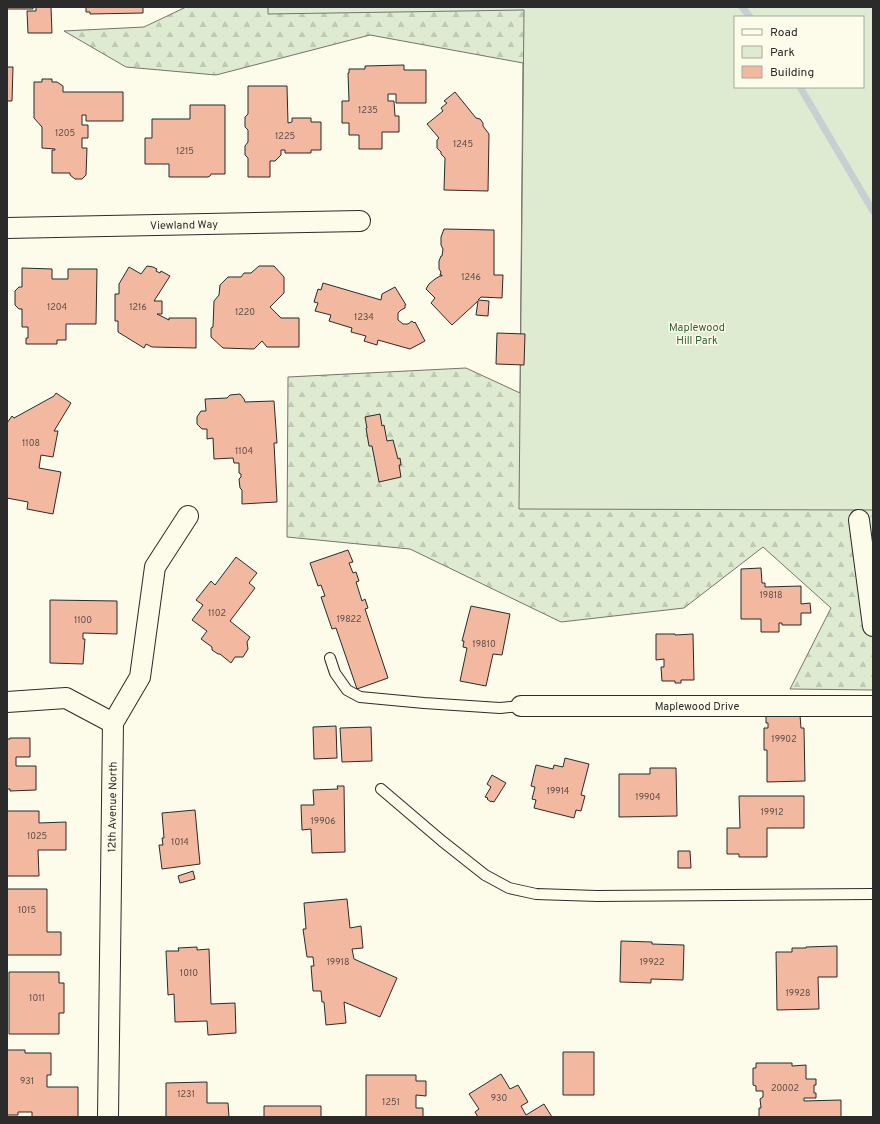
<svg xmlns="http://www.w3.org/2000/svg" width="880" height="1124" viewBox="0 0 880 1124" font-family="Overpass,sans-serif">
	<defs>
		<pattern id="forest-firs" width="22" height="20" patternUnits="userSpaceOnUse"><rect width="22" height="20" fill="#deebd1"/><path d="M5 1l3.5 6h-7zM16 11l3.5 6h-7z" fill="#bfcab4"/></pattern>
	</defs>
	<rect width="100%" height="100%" fill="#fdfbea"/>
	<path fill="url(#forest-firs)" stroke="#74746e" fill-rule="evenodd" d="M186 7H873V690L790 689 831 608 763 547 684 608 561 622 410 549 287 537 288 377 466 368 520 393 523 63 370 35 216 75 126 67 64 31 144 27ZM735 17H863V87H735Z"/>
	<path fill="#deebd1" stroke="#74746e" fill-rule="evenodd" d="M268 7H873V510L519 509 524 10 268 14ZM735 17H863V87H735Z"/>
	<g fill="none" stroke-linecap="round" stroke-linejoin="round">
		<path stroke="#c7d0d0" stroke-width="7" d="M742 7 750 17
			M800 87 873 211"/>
	</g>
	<path fill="#f2b8a0" stroke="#2b2b2b" d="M7 7H33V9H7Z
		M36 7H51L52 33H28L27 11H36Z
		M86 7H143V13L90 14V12H86Z
		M404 65V70H426V103H396V94H388V101H394L395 116H399V132H382V149H359V135H349V123H342V101H349L348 73H349V69H365V66Z
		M7 67H13L12 101H7Z
		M42 79H52V82H57L63 86V92H123V121H86V115H82V125H88V138H82V148H87L86 175 82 179H75L70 175V173H52V150H55V149L42 148V127L34 118V82H42Z
		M248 86H287L288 123 292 122V118H311V122H321V150H311V153H285V150H281V155L275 161H270V177H248V158L245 155V146L248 142V130L245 127V117L248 114Z
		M455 92 476 118 480 119 483 123V126L489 134 488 191 444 190 445 158 441 154V152L437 148V140L439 138 427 124 443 111 441 108 447 103 444 101Z
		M190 105H225V174H211L210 176 208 177H169V164H145V138H152V119H190Z
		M444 229 494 230V275H503L502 298 481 297 478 300 489 301 488 316 476 315 478 301 452 325 431 303 435 298 426 289 429 284 435 279 440 276H442V275H440L441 272 439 269V261L441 256H442L443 249 441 245V237Z
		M147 266 153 267 157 269 156 271 160 273 161 271 170 276 154 301H162V314H157L169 320V318H196V348L152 347 146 344 144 348 118 332V321H115V294H119V284L129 267 141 274Z
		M259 266H274L284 277V293L270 307 281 318H299V347H267L262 341 254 349 223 348 211 337V328L213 327 214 301 219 295 220 285 228 277H241L244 273H251Z
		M22 268 52 269V279H68V269H97L96 324H66V340H57V344H26V338H28V327H22V309H19L15 305V291L19 287H22Z
		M323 283 381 300 382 294 395 287 406 305H405V308L401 310 398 313V320L403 324H408L412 321 414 323 415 322 425 341 410 349 378 340 377 345 364 341 366 336 351 332 352 328 329 321 331 315 315 311 318 303 314 302 318 289 321 290Z
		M497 333 525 334 524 365 496 364Z
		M56 393 71 403 54 431H58L53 457 41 455 39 468 61 472 53 514 27 509 28 502 7 498V423L12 416 14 418 54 396Z
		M240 394 244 399 245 402 274 401 277 443H274L277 502 242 504V490L240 488 239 479 241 477V474L239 473V463H234L233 458 214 459 213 438 207 439V429H202L197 424V417L201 411H206L205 399 227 398 230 395Z
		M380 414 382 426 384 425 387 441 393 440 398 459 400 458 401 465H399L401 477 379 482 372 446H369L366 428H367L365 417Z
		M348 550 353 562 349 563 353 573 356 572 359 581 356 582 362 601 365 599 368 608 365 609 388 678 357 689 336 628 332 629 321 597 325 596 321 585 318 586 310 563Z
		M236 557 257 573 249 583 255 588 230 621 250 637 247 642 248 649 243 657H235L231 663 220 654H218L212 650V647L201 639 207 631 192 620 203 605 196 600 211 581 215 585Z
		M761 568 762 583H765V587L801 586V604L810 603 811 613H801V625H782V623H779V632H761V619H741V569Z
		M50 600 117 601V634L83 633V639H85L83 664 50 663Z
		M471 606 510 614 502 655 493 654 486 686 460 681 467 648 463 647 464 641H462Z
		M656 634H675V635L693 634 694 680H681V683H675V681H662L661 667H664V659L656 660Z
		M800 715 801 728H804L805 781 767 782V750H764V728H768V723H766V716Z
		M336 726 337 758 314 759 313 727Z
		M371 727 372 761 342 762 340 728Z
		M10 738H30V757H16V766H36V790L10 791V789H7V739H10Z
		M565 758 589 764 581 795 585 796 581 811 576 810 574 818 534 808 536 800 532 799 535 787 531 786 536 765 553 769 554 765 563 767Z
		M650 768H676L677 816 619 817V774H650Z
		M492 775 506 783 494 802 491 801V802L487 799 488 798 485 797 491 787 487 784Z
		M337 786H344L345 852 312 853 311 829 302 830 301 805H314L313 790 338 789Z
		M739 796H804V828H767V857H739V854H727V828H740Z
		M195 810 200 864 162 869 159 845H163L162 838H164L162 813Z
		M7 811H39V823L66 822V850H38L39 876H7Z
		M678 851H690L691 868H678Z
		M193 871 195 879 180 883 178 876Z
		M7 889H47V932H61V955H7Z
		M347 899 350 928 361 926 363 948 352 949 354 959 397 978 380 1017 344 1002 346 1023 326 1025 324 1002H322L321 991H313L311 966H314L313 957H307L303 929H306L304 903Z
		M621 941 652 942V944L684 945 683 980 651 979V983L620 982Z
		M837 946V977H818L819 1009 777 1010 776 952H792V948H806V947Z
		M197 947V950L209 949 211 1004 235 1003 236 1033 208 1035 207 1021 175 1022 174 994 168 995 166 951H179L178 948Z
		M9 972H59V983H64V1013H59V1034H9Z
		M7 1050H25V1053H51V1075H47V1087H78V1117H32V1112H18V1115H7Z
		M563 1052H594V1095H563Z
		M756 1063H792V1066L806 1065V1079H816V1085H814V1093H816V1098H804V1101L841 1100V1117H759V1108H761L760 1099 763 1097V1091H756V1086L753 1085V1068H756Z
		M501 1074 510 1089 518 1085 528 1102 521 1106 526 1115 544 1104 552 1117H478L475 1112 479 1109 469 1094Z
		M366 1075H416V1081H426V1096L416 1095V1108H423V1117H366Z
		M207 1082V1103H228L229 1117H166V1083Z
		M264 1106H321V1117H264Z"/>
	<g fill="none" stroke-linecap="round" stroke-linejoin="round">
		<g stroke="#2b2b2b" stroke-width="12">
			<path id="service" d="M330 658 335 673 347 690 360 697 424 703 500 708 521 706
				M381 789 442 841 485 875 509 888 536 894 597 896 873 894"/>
		</g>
		<g stroke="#2b2b2b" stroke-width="22">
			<g id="minor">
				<path id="s1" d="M7 228 360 221"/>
				<path d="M859 520 873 626"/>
				<path d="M7 702 66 698 113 723"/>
				<path id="s2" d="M521 706H873"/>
				<path id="s3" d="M108 1117 113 723 140 677 155 567 188 516"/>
			</g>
		</g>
		<use href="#service" stroke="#fdfbea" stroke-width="10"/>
		<use href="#minor" stroke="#fdfbea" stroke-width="20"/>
	</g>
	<g text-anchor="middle" stroke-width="3" stroke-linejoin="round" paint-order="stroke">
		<g font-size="9" fill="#5d4e48">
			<text x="368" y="113">1235</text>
			<text x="65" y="136">1205</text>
			<text x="285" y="139">1225</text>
			<text x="463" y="147">1245</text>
			<text x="185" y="154">1215</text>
			<text x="471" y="280">1246</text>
			<text x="57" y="310">1204</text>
			<text x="138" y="310">1216</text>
			<text x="245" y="315">1220</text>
			<text x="364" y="320">1234</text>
			<text x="31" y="446">1108</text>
			<text x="244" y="454">1104</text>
			<text x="771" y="598">19818</text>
			<text x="217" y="616">1102</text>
			<text x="349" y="622">19822</text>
			<text x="83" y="623">1100</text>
			<text x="484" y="647">19810</text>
			<text x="784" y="742">19902</text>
			<text x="558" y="794">19914</text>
			<text x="648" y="800">19904</text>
			<text x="772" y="815">19912</text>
			<text x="323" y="824">19906</text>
			<text x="37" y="839">1025</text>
			<text x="180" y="845">1014</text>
			<text x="27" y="913">1015</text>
			<text x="338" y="965">19918</text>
			<text x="652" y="965">19922</text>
			<text x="189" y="976">1010</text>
			<text x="798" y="996">19928</text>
			<text x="37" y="1001">1011</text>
			<text x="27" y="1084">931</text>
			<text x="785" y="1091">20002</text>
			<text x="186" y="1097">1231</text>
			<text x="499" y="1101">930</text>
			<text x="391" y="1105">1251</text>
		</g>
		<g font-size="11" fill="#2b2b2b" stroke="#fdfbea">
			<text dy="4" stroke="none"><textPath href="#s1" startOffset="177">Viewland Way</textPath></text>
			<text dy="4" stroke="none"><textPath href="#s2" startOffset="176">Maplewood Drive</textPath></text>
			<text dy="4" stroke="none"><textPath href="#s3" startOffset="310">12th Avenue North</textPath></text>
		</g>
		<g font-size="11" fill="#34623c" stroke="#fdfbea">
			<text x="697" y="331">Maplewood<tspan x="697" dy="13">Hill Park</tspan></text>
		</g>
	</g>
	<rect width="880" height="1124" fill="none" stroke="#2b2b2b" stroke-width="16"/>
	<rect x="734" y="16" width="130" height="72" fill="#fdfbea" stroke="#a9a89e"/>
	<rect x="742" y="29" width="20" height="6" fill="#fdfbea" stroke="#a9a89e"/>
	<text x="770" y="36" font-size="12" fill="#2b2b2b">Road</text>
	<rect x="742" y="46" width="20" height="12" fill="#deebd1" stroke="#a9a89e"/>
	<text x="770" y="56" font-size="12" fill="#2b2b2b">Park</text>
	<rect x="742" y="66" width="20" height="12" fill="#f2b8a0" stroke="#a9a89e"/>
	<text x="770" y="76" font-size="12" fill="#2b2b2b">Building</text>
</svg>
